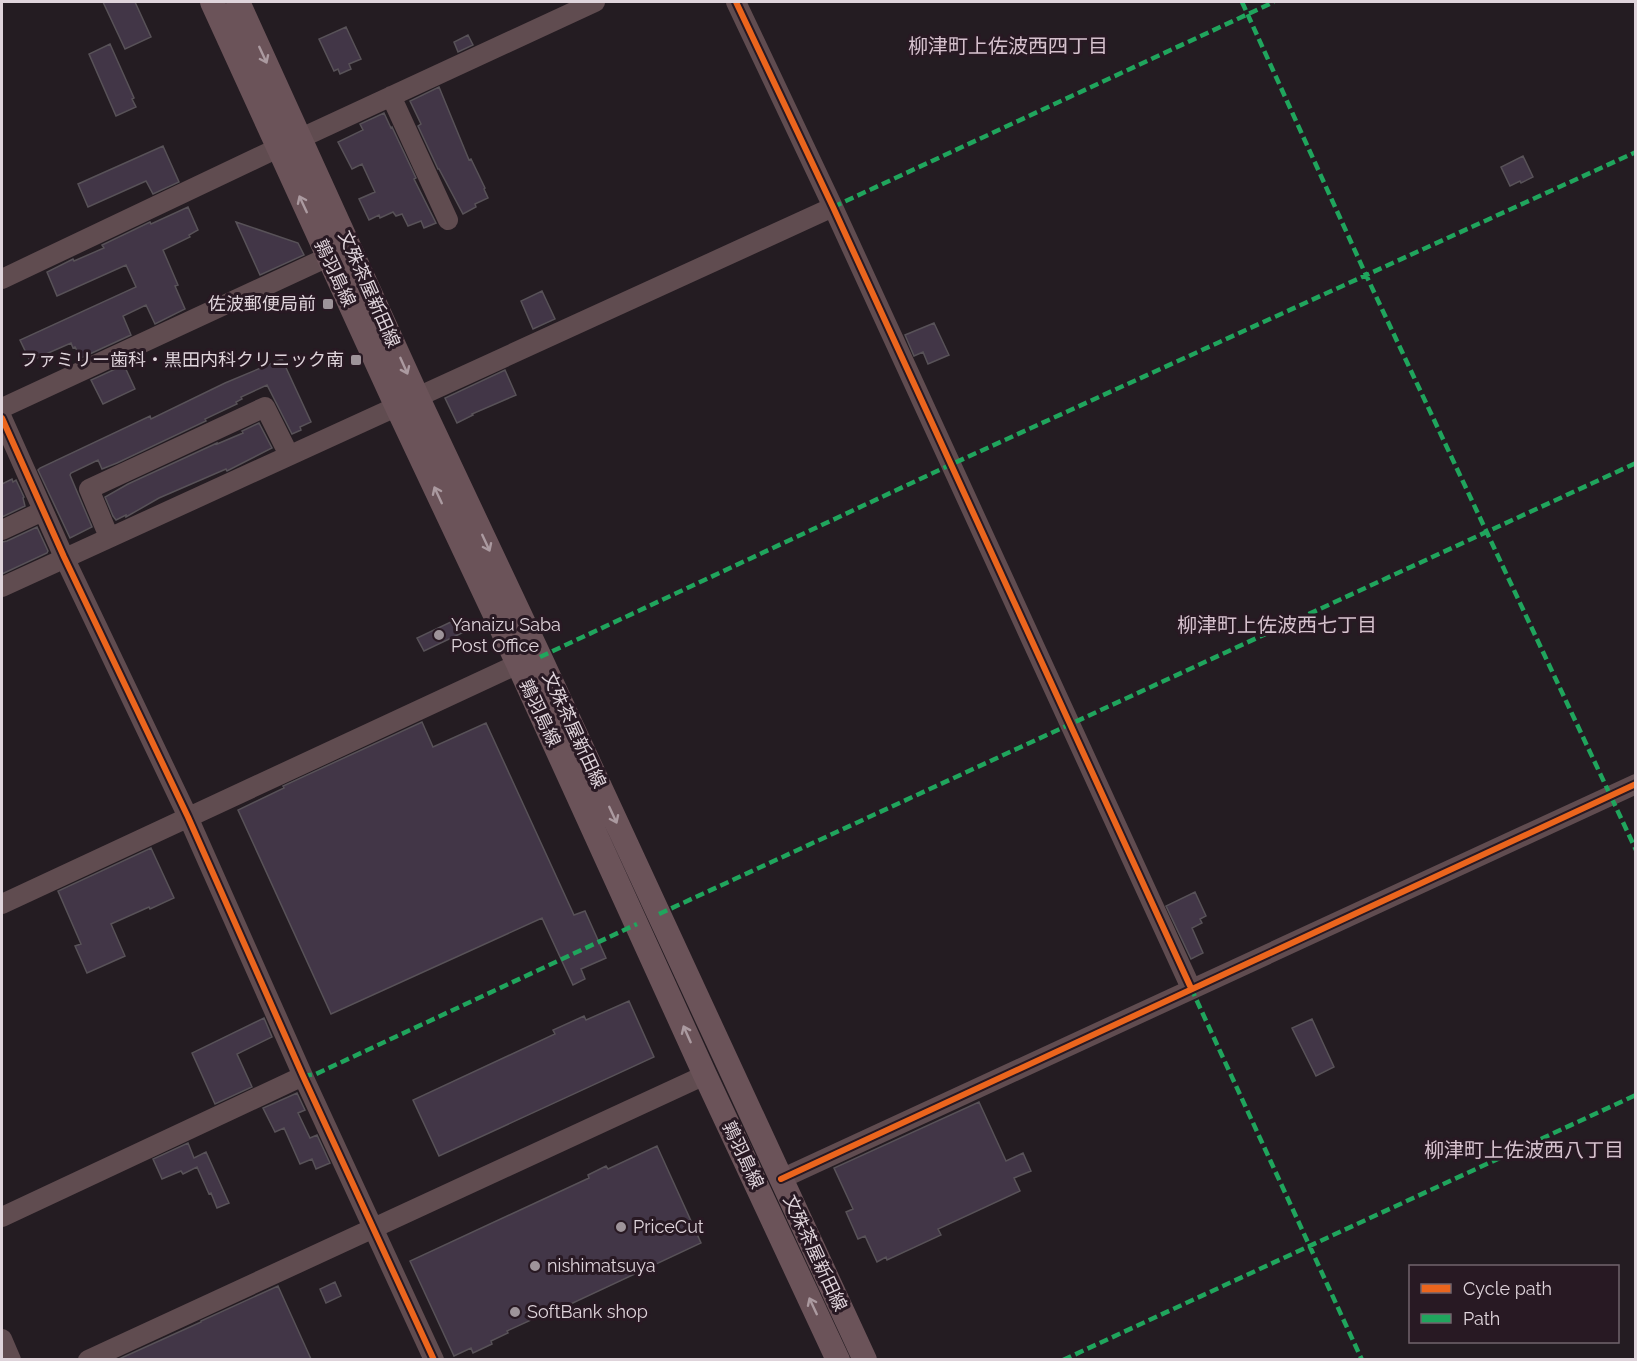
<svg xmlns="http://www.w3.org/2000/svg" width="1637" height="1361" viewBox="0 0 1637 1361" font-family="Raleway,'Noto Sans JP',sans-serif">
	<rect width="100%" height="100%" fill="#241c22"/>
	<path fill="#423647" stroke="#585258" stroke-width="1.5" d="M103 2H135L151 37 125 49Z
		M346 27 361 59 349 64 351 69 340 74 338 69 334 71 319 39Z
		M468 35 473 45 458 52 454 42Z
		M110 44 134 98 132 99 136 107 116 116 89 54Z
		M439 87 469 160 471 159 485 188 484 189 488 198 475 204 476 207 463 214 439 169H438L418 126 421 124 410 101Z
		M384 113 391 128 392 127 416 178 414 179 436 223 424 228 421 221 408 226 402 214 396 216 393 212 380 218 379 215 369 220 359 199 375 192 362 164 352 169 338 142 363 130 360 124Z
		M163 146 179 182 153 194 146 181 88 207 78 184Z
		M1523 156 1533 177 1521 183 1520 181 1510 186 1501 167Z
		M188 207 198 230 189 235 190 237 163 250 178 285 175 286 185 309 155 324 146 305 123 316 131 335 81 358 75 347 73 348 71 343 30 361 20 340 136 287 126 265 57 296 47 272 73 259 74 261 104 248 102 245 150 222 151 224Z
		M236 222 298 243 304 255 260 275Z
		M542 291 555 319 533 329 521 301Z
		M934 323 949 355 928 364 923 352 914 356 905 335Z
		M282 359 311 422 300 427 301 430 292 434 267 385 241 397 242 399 236 402 237 404 205 419 206 421 117 463 102 469 98 460 71 473 70 475 92 527 70 538 38 470 40 468 150 416 151 419 225 383Z
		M124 365 135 389 103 404 91 380Z
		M505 370 516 395 472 414 473 415 457 423 445 398Z
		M259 423 272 448 227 471 226 469 159 498 126 517V515L116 520 113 516 105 497 128 484 217 443V444L243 433 242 431Z
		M12 479 13 482 16 480 24 497 23 498 25 506 2 517V484Z
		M37 527 48 551 47 553 2 574V542L7 541Z
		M455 620 462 633 424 651 417 638Z
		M422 722 433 747 486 723 574 915 585 911 606 958 581 969 585 979 573 985 542 918 331 1014 238 810 284 788 283 786Z
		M151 848 174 898 150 909 149 907 111 924 125 956 87 973 75 946 81 944 58 891Z
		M1195 892 1206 916 1200 919 1202 923 1192 928 1203 953 1191 959 1166 906Z
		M629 1001 654 1057 439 1156 413 1100 555 1034 553 1030 584 1016 586 1020Z
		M264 1018 272 1037 237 1054 252 1087 215 1104 192 1053Z
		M1312 1019 1334 1067 1316 1076 1292 1028Z
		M297 1093 305 1110 298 1113 310 1138 317 1135 330 1163 316 1169 312 1159 300 1164 284 1128 275 1132 263 1108Z
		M979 1102 1006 1161 1023 1153 1031 1171 1014 1178 1020 1191 938 1229 941 1235 887 1260 886 1257 877 1262 865 1236 858 1239 846 1212 853 1209 834 1168Z
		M188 1143 194 1158 206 1152 229 1203 217 1208 211 1193 209 1194 197 1167 183 1174 181 1171 162 1179 153 1159Z
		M657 1146 701 1243 545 1316 544 1314 507 1331 508 1333 491 1341 492 1344 473 1353 471 1348 454 1356 410 1261 589 1178 588 1175 606 1166 608 1169Z
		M335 1282 341 1296 326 1303 320 1289Z
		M278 1286 311 1359H119L201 1322V1321Z"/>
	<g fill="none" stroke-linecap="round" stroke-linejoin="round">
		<path stroke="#604c50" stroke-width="20" d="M736 2 833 207 1191 988
			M391 96 448 220
			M301 138 595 2
			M2 279 278 148
			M2 408 328 257
			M2 418 64 557 188 817 303 1076 434 1360
			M2 530 43 511
			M109 537 89 489 265 407 289 455
			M2 587 833 207
			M2 904 518 664
			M781 1179 1636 784
			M2 1217 303 1076
			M2 1339 11 1360
			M88 1360 705 1075"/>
		<path stroke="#6b5359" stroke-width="24" d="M212 2 396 405 518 664 705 1075 838 1360
			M238 2 417 396 540 657 865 1360"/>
		<path stroke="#20a55d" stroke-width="4.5" stroke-dasharray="9 4.5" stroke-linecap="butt" d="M1242 2 1366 275 1636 850
			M833 207 1274 2
			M540 657 950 465 1636 152
			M659 914 1636 463
			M1191 988 1362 1360
			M303 1076 316 1074 637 924
			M1063 1360 1636 1095"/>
		<g stroke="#281923" stroke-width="10">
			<path id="cycleway" d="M736 2 833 207 1191 988
				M2 418 64 557 188 817 303 1076 434 1360
				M781 1179 1636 784"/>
		</g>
		<use href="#cycleway" stroke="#eb651d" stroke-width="6"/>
	</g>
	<defs><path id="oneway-shaft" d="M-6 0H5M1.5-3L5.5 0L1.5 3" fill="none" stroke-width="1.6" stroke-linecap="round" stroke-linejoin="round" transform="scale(1.5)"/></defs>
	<g stroke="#ab9aa0">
		<use href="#oneway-shaft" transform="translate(263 55) rotate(65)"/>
		<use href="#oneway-shaft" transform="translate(303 204) rotate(-115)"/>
		<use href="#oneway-shaft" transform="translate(404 366) rotate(66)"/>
		<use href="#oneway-shaft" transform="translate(438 495) rotate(-115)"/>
		<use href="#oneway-shaft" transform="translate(486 543) rotate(65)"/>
		<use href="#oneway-shaft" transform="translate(613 815) rotate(65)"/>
		<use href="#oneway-shaft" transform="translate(687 1034) rotate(-114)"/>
		<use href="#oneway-shaft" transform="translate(813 1306) rotate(-115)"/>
	</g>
	<g fill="#9e949a" stroke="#281923" stroke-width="2">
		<rect x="322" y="298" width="12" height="12" rx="3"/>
		<rect x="350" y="354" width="12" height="12" rx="3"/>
		<circle cx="439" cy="635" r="6"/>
		<circle cx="621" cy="1227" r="6"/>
		<circle cx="535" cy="1266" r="6"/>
		<circle cx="515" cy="1312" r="6"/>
	</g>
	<g text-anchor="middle" stroke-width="6" stroke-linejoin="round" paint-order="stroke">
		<g font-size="18" fill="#dfd4db" stroke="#281923">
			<text transform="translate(335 273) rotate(65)" y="6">鶉羽島線</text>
			<text transform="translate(369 289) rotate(66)" y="6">文殊茶屋新田線</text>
			<text transform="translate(540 713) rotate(65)" y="6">鶉羽島線</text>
			<text transform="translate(574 730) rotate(65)" y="6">文殊茶屋新田線</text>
			<text transform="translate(743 1155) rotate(65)" y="6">鶉羽島線</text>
			<text transform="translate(815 1253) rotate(65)" y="6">文殊茶屋新田線</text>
		</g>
		<g font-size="18" fill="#dfd4db" stroke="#281923" text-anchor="start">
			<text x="316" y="310" text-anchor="end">佐波郵便局前</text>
			<text x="344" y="366" text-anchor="end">ファミリー歯科・黒田内科クリニック南</text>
			<text x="451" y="631">Yanaizu Saba<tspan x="451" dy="21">Post Office</tspan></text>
			<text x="633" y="1233">PriceCut</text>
			<text x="547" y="1272">nishimatsuya</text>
			<text x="527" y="1318">SoftBank shop</text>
		</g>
		<g font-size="20" fill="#d5c1cd" stroke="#281923">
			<text x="1008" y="53">柳津町上佐波西四丁目</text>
			<text x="1277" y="632">柳津町上佐波西七丁目</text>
			<text x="1524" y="1157">柳津町上佐波西八丁目</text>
		</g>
	</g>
	<rect width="1637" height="1361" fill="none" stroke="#dfd4db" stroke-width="6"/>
	<rect x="1409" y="1265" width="210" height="78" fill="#281923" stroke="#71646d" stroke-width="1.5"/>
	<rect x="1421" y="1284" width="30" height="9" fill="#eb651d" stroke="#71646d" stroke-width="1.5"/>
	<text x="1463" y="1295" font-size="18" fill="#dfd4db">Cycle path</text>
	<rect x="1421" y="1314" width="30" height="9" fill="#20a55d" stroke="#71646d" stroke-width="1.5"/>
	<text x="1463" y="1325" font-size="18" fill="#dfd4db">Path</text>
</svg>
